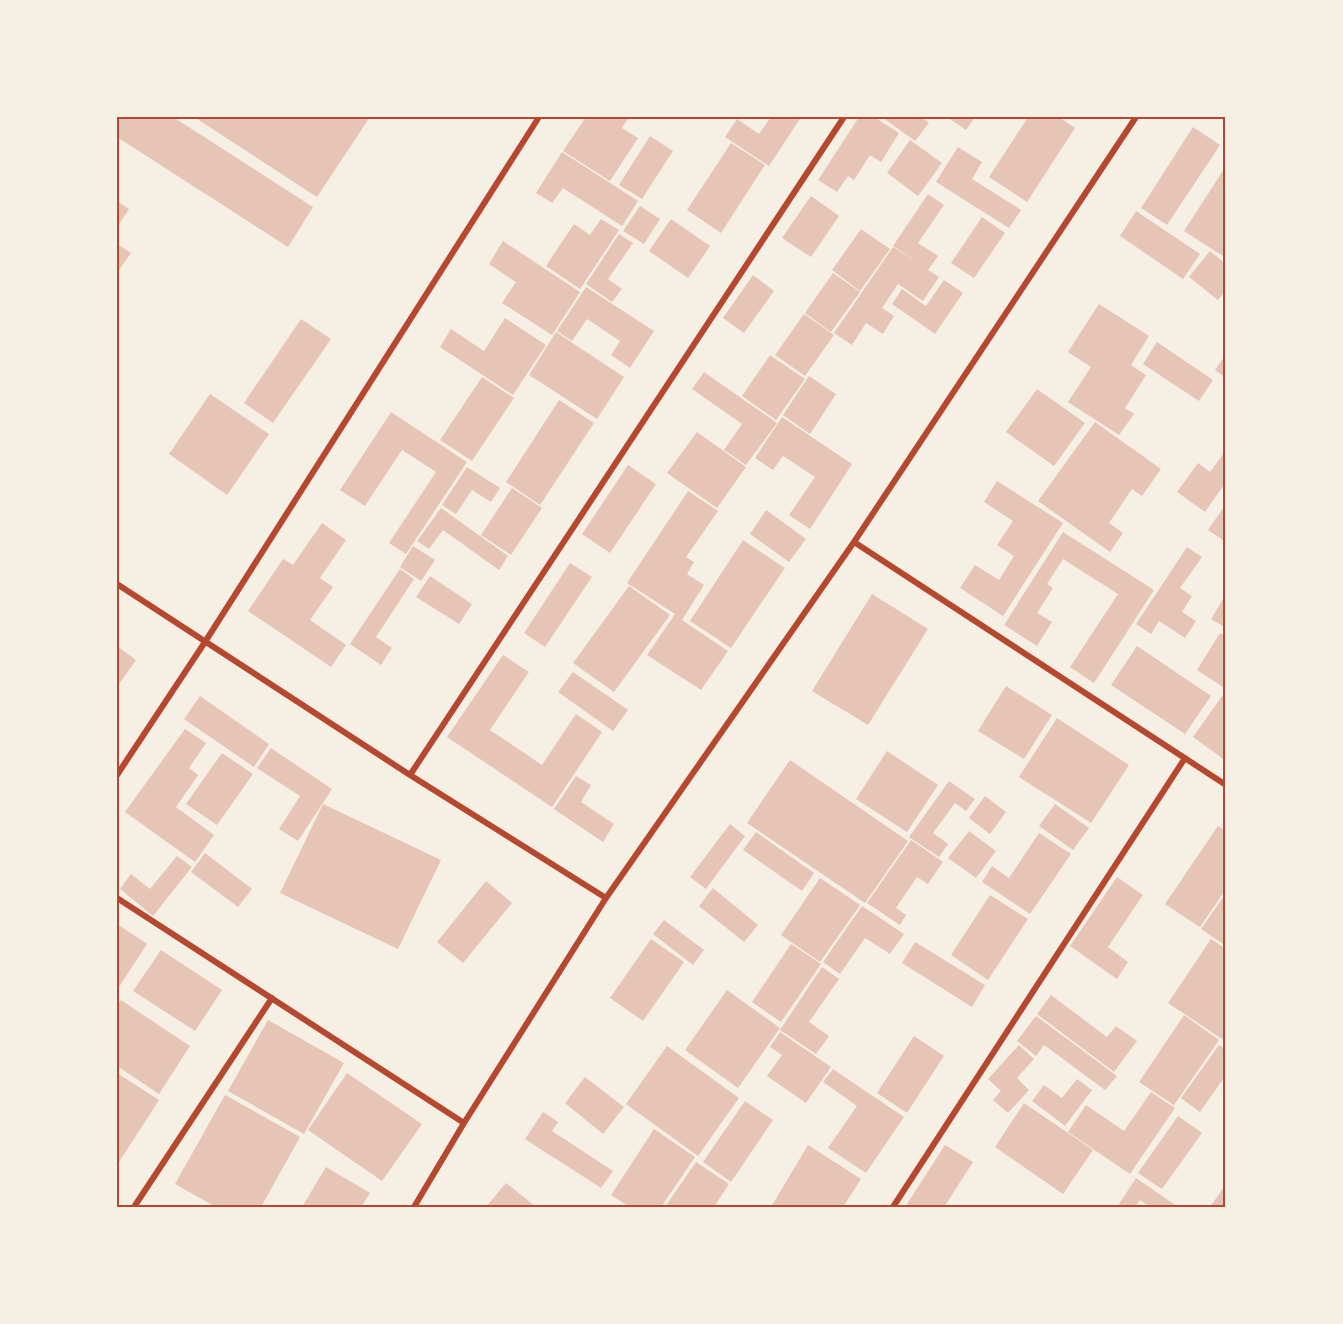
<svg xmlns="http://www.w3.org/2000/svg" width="1343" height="1324" viewBox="0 0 1343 1324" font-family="'DM Sans',sans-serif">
	<rect width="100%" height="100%" fill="#f6efe4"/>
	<path fill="#e6c5b7" d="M117 117H173L313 207 288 247 117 137Z
		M194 117H370L317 197Z
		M586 117H629L622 128 638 138 610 181 563 151Z
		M771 117H801L769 166 725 137 737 119 759 134Z
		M859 117H874L899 133 881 162 870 155 854 180 848 176 837 192 818 180Z
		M882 117H921L929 123 915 141Z
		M947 117H975L966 130Z
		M1028 117H1059L1075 128 1027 202 989 177Z
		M1193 127 1220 145 1167 225 1141 208Z
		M650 136 673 151 642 199 619 185Z
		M910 140 942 163 918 196 887 173Z
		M731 143 765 165 721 233 687 210Z
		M958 147 982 162 972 179 1021 210 1009 228 936 182Z
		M562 152 638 201 622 226 563 188 552 203 536 193Z
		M1226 166V258L1184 231Z
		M928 194 944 205 918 243 938 256 928 270 939 277 923 301 898 284 882 308 894 316 883 334 866 323 852 345 834 333 893 247 919 263 893 246Z
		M811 196 839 216 811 257 782 238Z
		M117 201 129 209 117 227Z
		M640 206 660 219 644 244 623 231Z
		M1136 211 1200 254 1183 279 1120 236Z
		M982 217 1005 233 974 278 951 263Z
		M601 219 619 230 580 289 546 266 574 224 590 235Z
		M671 219 710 246 688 278 649 251Z
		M861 229 890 249 860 291 832 270Z
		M619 234 633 243 608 279 622 289 612 302 586 284Z
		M503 241 580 292 552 335 502 303 516 282 489 264Z
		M117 244 131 253 117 273Z
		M1210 251 1226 264V290L1218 300 1189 277Z
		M833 273 860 292 831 332 805 313Z
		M753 275 774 291 744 333 723 318Z
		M944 280 963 293 935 334 892 304 902 289 926 306Z
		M586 287 654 331 630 368 611 355 620 341 587 319 572 341 557 331Z
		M1099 304 1149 336 1131 365 1146 375 1125 408 1134 414 1119 435 1068 402 1091 367 1068 352Z
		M804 314 834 335 805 376 775 355Z
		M505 318 546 345 513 395 440 347 451 329 484 351Z
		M301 319 331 339 273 423 244 403Z
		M556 332 624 377 597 419 529 375Z
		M1157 342 1213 380 1199 401 1143 364Z
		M1226 354V378L1215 370Z
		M770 355 805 379 776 420 742 396Z
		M704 372 777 423 746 465 724 450 742 424 692 389Z
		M809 376 836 394 810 434 783 415Z
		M482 377 514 398 472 461 440 440Z
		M1037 389 1085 423 1054 466 1006 432Z
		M210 394 269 434 227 495 169 454Z
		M559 400 594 423 540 505 506 482Z
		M391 412 467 462 406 554 389 543 436 472 402 450 365 506 340 490Z
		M782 417 852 464 810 529 789 515 815 477 783 456 773 470 755 458Z
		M1095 422 1161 469 1142 496 1132 489 1109 523 1123 533 1110 552 1038 501Z
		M697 432 746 467 717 508 667 473Z
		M1226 450V482L1205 512 1177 492 1198 463 1210 472Z
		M628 465 656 484 610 553 582 534Z
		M467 467 500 488 491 502 472 490 456 514 442 505Z
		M997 481 1063 523 1003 616 960 588 975 565 999 580 1014 556 997 545 1013 521 984 502Z
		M512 488 542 508 511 555 481 535Z
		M688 491 718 511 686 557 694 562 687 574 704 585 682 620 728 651 701 690 647 655 675 614 627 583Z
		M1226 504V542L1208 530Z
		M441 508 508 556 499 570 443 530 429 549 417 541Z
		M766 510 806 539 789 562 750 534Z
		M322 523 346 540 320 578 333 587 310 620 346 645 331 667 248 611 283 559 293 565Z
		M1063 532 1154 590 1094 683 1070 667 1118 594 1063 559 1047 584 1053 588 1037 613 1052 622 1037 646 1004 625Z
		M743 540 785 568 731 648 690 621Z
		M413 546 435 560 421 581 400 567Z
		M1187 547 1202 557 1180 588 1192 596 1182 612 1196 621 1185 638 1159 621 1151 634 1136 624Z
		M570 563 592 577 545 647 524 633Z
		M400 569 414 579 376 637 392 648 381 665 350 644Z
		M430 576 472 604 459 624 416 597Z
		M629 586 670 615 614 692 573 663Z
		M872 594 928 629 868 725 812 691Z
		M1226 594V628L1211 619Z
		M1220 633 1226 637V689L1197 670Z
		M117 646 136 660 117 687Z
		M1137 646 1211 696 1185 734 1111 685Z
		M503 655 529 672 490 730 542 765 576 714 602 732 552 807 447 737Z
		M573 672 628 710 613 731 558 692Z
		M1006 686 1052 715 1024 759 978 731Z
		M200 696 269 744 254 767 184 719Z
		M1222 696 1226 699V761L1193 737Z
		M1057 718 1129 765 1091 823 1019 777Z
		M185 729 206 743 189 768 198 775 176 807 214 835 195 862 125 812Z
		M271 748 332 789 298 841 279 829 300 796 257 768Z
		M887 751 938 785 907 832 856 799Z
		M222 753 253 774 217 825 186 804Z
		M790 760 908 841 865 903 747 823Z
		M576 776 591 785 581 802 614 824 603 842 554 809Z
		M949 781 975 799 966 811 955 803 933 833 948 844 939 857 909 837Z
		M985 796 1006 812 990 834 969 818Z
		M323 804 441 860 398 949 280 893Z
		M1055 804 1089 828 1073 850 1039 826Z
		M730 824 745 836 706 889 690 877Z
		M1218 826 1226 831V889L1200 927 1165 904Z
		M969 831 996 851 976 878 948 858Z
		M756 832 814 873 802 891 743 850Z
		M1039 833 1071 854 1030 914 982 882 992 866 1009 878Z
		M911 840 943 862 928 884 917 877 896 908 906 915 900 925 867 903Z
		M205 853 252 889 238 907 191 872Z
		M177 856 192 867 153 916 120 889 131 874 150 889Z
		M1117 877 1143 895 1108 947 1128 962 1117 979 1070 946Z
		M820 878 860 905 820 962 781 935Z
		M486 881 512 903 463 963 437 942Z
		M713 888 758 925 744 942 699 906Z
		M1226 893V946L1201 929Z
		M990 895 1028 919 988 980 951 955Z
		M862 906 904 934 890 954 865 938 840 974 823 962Z
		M664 920 704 950 693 965 653 934Z
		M117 924 147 944 119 987 117 985Z
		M651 939 684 962 643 1021 610 998Z
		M1211 939 1226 949V1033L1222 1039 1168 1003Z
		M915 942 985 985 972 1007 902 963Z
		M791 944 821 964 781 1022 752 1002Z
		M161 950 222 990 195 1031 133 991Z
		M822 967 839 979 809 1022 829 1036 816 1054 780 1030Z
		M727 990 780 1028 738 1088 685 1050Z
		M1051 995 1107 1037 1116 1026 1137 1041 1114 1072 1037 1014Z
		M121 1000 190 1046 159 1094 117 1066V1006Z
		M1184 1015 1219 1040 1174 1105 1139 1082Z
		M1036 1016 1117 1076 1105 1090 1044 1045 1036 1056 1017 1041Z
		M268 1020 344 1063 304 1134 228 1091Z
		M780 1032 831 1067 806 1103 767 1076 782 1055 770 1047Z
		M914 1036 944 1056 907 1113 877 1093Z
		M1019 1045 1034 1059 1017 1078 1029 1090 1008 1113 993 1100 1001 1091 988 1079Z
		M1219 1045 1226 1050V1075L1200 1112 1181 1098Z
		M667 1046 739 1098 698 1156 626 1104Z
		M833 1069 904 1117 866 1173 828 1148 857 1106 823 1082Z
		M117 1073 159 1100 117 1165Z
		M347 1073 422 1124 382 1181 308 1130Z
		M585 1077 624 1107 603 1134 565 1103Z
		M1077 1079 1092 1090 1065 1126 1032 1101 1044 1085 1062 1098Z
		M1151 1092 1175 1108 1130 1174 1068 1132 1086 1105 1124 1131Z
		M225 1095 300 1137 261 1207H216L175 1184Z
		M745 1101 773 1120 731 1182 703 1162Z
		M1024 1103 1093 1150 1063 1194 995 1147Z
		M543 1112 558 1122 552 1131 613 1171 601 1188 525 1139Z
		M1178 1116 1202 1133 1162 1189 1138 1173Z
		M654 1129 695 1157 661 1207H630L611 1195Z
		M808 1145 861 1179 843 1207H771Z
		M945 1145 973 1162 944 1207H911L907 1204Z
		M696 1162 729 1184 714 1207H665Z
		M326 1167 370 1193 361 1207H302Z
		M1136 1178 1178 1207H1150L1140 1200 1135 1207H1123L1119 1204Z
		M506 1183 536 1207H486Z
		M1226 1184V1207H1210Z"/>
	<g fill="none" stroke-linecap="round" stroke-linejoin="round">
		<path stroke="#b5482f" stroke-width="6" d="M854 542 1226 785
			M117 584 410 775 606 898
			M117 775 205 642 539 117
			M410 775 844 117
			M117 898 464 1123
			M134 1207 272 998
			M414 1207 464 1123 606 898 854 542 1136 117
			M893 1207 1185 758"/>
	</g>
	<rect width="1343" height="1324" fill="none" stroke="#f6efe4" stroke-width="237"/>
	<rect x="118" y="118" width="1106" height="1088" fill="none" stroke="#b5482f" stroke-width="2"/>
</svg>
